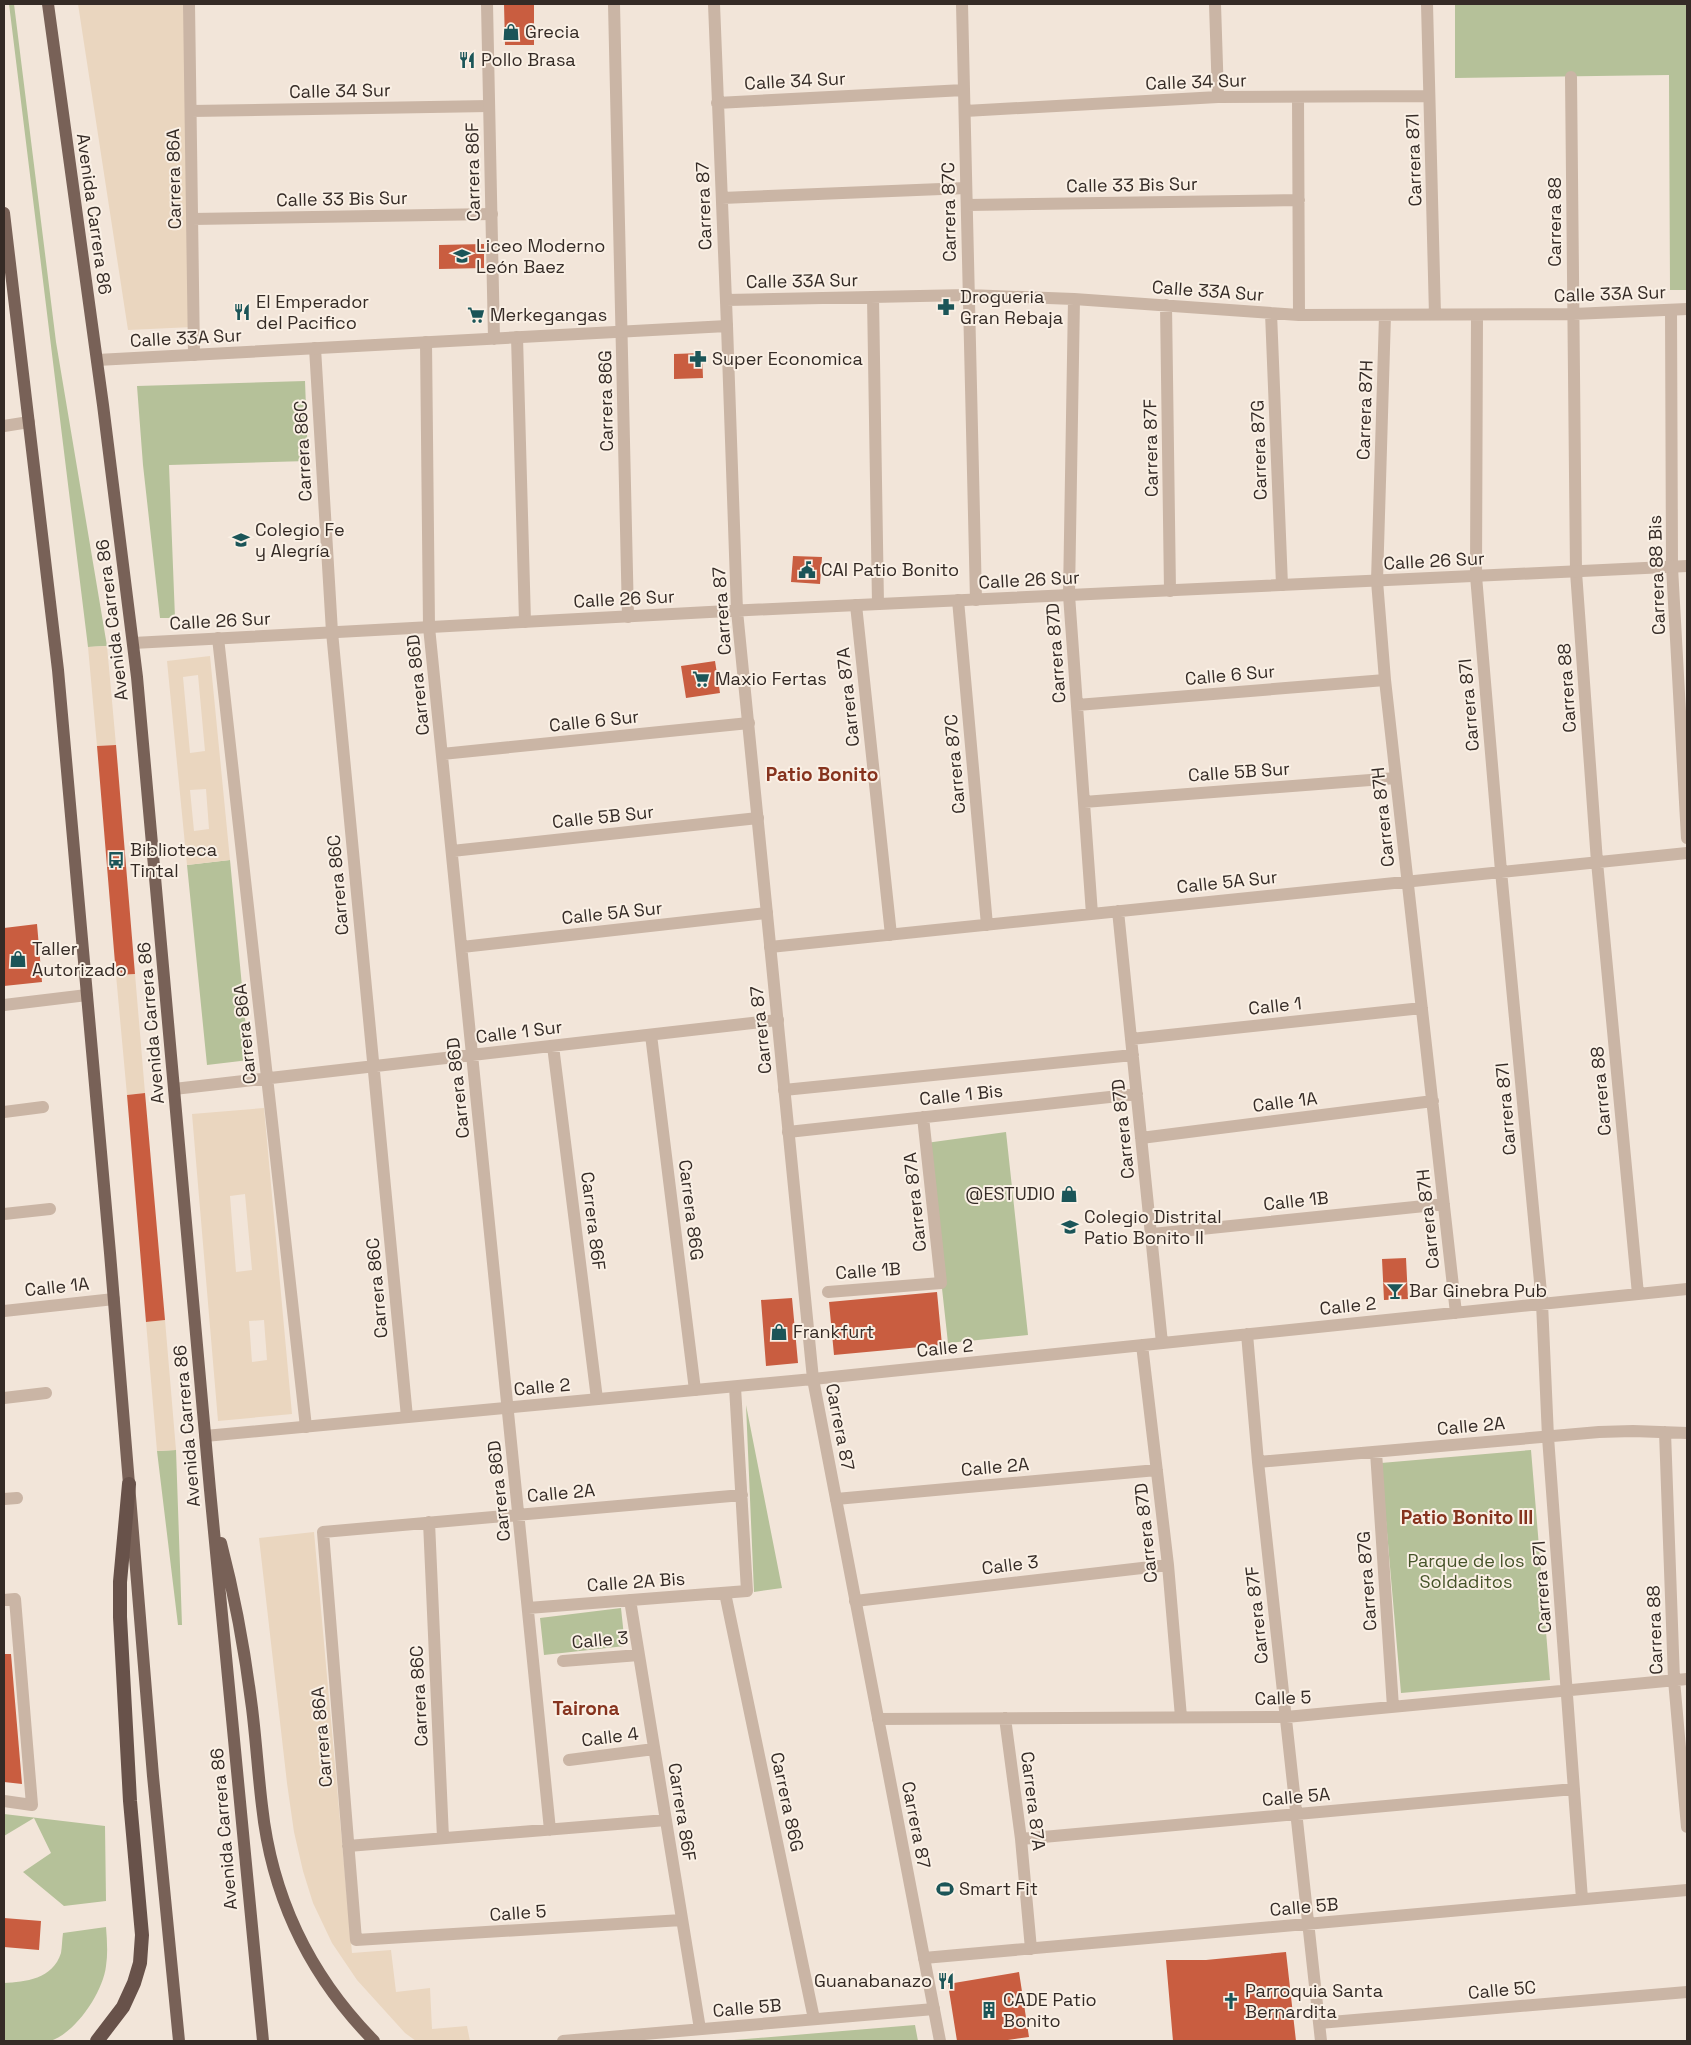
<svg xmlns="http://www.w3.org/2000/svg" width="1691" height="2045" viewBox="0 0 1691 2045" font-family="'Space Grotesk',sans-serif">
	<rect width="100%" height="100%" fill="#f2e5d9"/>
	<path fill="#b5c199" d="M9 4H14L56 342 107 646 88 647Z
		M1455 4H1687V290H1670L1669 75 1455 78Z
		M305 381 308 461 169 465 175 618H160L143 465 137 386Z
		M230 860 249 1060 207 1065 187 865Z
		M1006 1132 1028 1335 948 1343 926 1143Z
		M746 1405 782 1588 754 1592Z
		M176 1450 182 1625H178L157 1451Z
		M1531 1450 1550 1680 1401 1693 1381 1463Z
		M621 1608 625 1646 544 1655 540 1618Z
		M4 1814 105 1826 106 1901 64 1906 23 1872 51 1853 34 1818 4 1836Z
		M106 1927C107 1940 108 1953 106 1966 103 1992 76 2033 50 2041 39 2044 16 2041 4 2041V1983C25 1982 53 1979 61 1953 62 1947 62 1940 63 1933Z
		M915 2025 918 2041H722Z"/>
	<path fill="#ead6bf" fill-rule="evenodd" d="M78 4H189L193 327 128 330Z
		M107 646 116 745 97 746 88 647Z
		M210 656 230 860 187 865 167 661ZM198 675 205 751 190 753 183 677ZM206 789 209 829 194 831 190 790Z
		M135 974 145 1093 127 1095 116 975Z
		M264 1108 292 1414 218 1421 192 1114ZM245 1194 252 1270 236 1272 230 1196ZM264 1320 267 1360 252 1362 249 1321Z
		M165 1320 176 1450 157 1451 146 1322Z
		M314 1532 352 1953 391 1950 396 1992 430 1988 432 2029 467 2026 470 2041H416L405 2033 357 1980 332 1943 313 1903 303 1871 294 1832 287 1783 259 1538Z"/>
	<path fill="#c95d40" d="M504 4H534V45H505Z
		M484 244V268L439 269V245Z
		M702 353 703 378 674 379V354Z
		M793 556 822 557 820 584 791 582Z
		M715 661 720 693 686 698 681 666Z
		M116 745 135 974 116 975 97 746Z
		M37 924 42 982 4 986V928Z
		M145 1093 165 1320 146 1322 127 1095Z
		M1406 1258 1408 1299 1384 1300 1382 1259Z
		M937 1292 942 1345 834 1355 829 1302Z
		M792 1298 798 1363 766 1366 761 1300Z
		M4 1654H11L22 1784 4 1782Z
		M4 1918 41 1921 39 1950 4 1947Z
		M1286 1952 1296 2041H1173L1166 1960H1206Z
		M1019 1972 1029 2037 1001 2041H957L948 1984Z"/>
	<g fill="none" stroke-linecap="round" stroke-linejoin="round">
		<path stroke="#cab5a5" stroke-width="12" d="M189 4 194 355
			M614 4 628 617
			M714 4 727 326
			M962 4 976 600
			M1215 4 1218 97
			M1427 4 1435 315
			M1571 77 1576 572 1597 862 1638 1294
			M1298 97 1299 315
			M717 103 964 90
			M191 111 489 106
			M965 111 1218 97 1429 96
			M722 198 966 188
			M967 205 1299 200
			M192 219 492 214
			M873 297 878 604
			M1074 299 1069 595 1092 914
			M726 300 968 295 1074 299 1299 315 1573 314 1687 309
			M1166 305 1170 591
			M1671 310 1672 567 1687 838
			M1271 313 1282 585
			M1385 315 1377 581 1385 680 1456 1313
			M1477 315 1476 576 1501 871 1542 1303 1548 1437 1582 1899
			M517 337 525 622
			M426 342 429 627 550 1830
			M315 348 332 632 407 1417
			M4 426 29 422
			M958 600 987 925
			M856 605 891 935
			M218 638 306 1427
			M1077 705 1385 680
			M442 754 749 723
			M1084 802 1396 778
			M452 851 758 818
			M1118 911 1162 1343
			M462 947 767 913
			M770 947 1687 853
			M4 1005 87 995
			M651 1035 695 1390
			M1131 1039 1422 1008
			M553 1046 597 1399
			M174 1089 778 1020
			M784 1090 1133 1055
			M4 1112 43 1107
			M788 1132 1137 1094
			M1141 1138 1433 1101
			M4 1214 50 1209
			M1152 1234 1444 1204
			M828 1292 941 1283 923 1117
			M4 1311 114 1299
			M1247 1334 1258 1462 1321 2041
			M1142 1345 1168 1565 1181 1717
			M813 1379 1687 1289
			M4 1398 46 1393
			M1665 1432 1674 1680 1687 1827
			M1376 1452 1393 1707
			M1258 1462 1599 1432 1633 1431 1687 1433
			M4 1499 17 1498
			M836 1499 1157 1470
			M429 1522 443 1838
			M725 1593 814 2019
			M4 1600 15 1599 32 1805 4 1801
			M630 1600 700 2029
			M855 1601 1168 1565
			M528 1608 747 1591 735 1387
			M563 1661 639 1655
			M1005 1718 1021 1839 1031 1949
			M878 1719 1286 1717 1687 1679
			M569 1760 654 1749
			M1021 1839 1574 1789
			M348 1846 666 1820
			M682 1920 356 1940 323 1532 742 1495
			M924 1958 1687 1890
			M1319 2023 1687 1992
			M563 2041 934 2009"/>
		<path stroke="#cab5a5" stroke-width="12" d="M487 4 494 339
			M97 360 727 326 737 611 813 1379 940 2041
			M133 643 728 611 1687 566
			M205 1436 813 1379"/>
		<path stroke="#786157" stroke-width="12" d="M48 4 103 405 137 677 210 1490 263 2041
			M4 213 58 670 110 1253 153 1776 179 2041
			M221 1543C235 1597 245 1652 252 1708 256 1740 258 1773 262 1806 272 1898 309 1975 374 2041"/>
		<path stroke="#68524a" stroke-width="14" d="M97 2041 123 2007 134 1983 140 1963 142 1935 130 1801 120 1617V1582L129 1484"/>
	</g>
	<defs>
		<g id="shop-bare" transform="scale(1.35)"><path d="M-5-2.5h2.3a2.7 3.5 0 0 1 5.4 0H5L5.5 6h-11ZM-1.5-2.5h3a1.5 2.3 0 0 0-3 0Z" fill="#1b5558" stroke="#faf0e5" stroke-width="2.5" paint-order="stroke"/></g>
		<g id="restaurant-bare" transform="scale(1.35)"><path d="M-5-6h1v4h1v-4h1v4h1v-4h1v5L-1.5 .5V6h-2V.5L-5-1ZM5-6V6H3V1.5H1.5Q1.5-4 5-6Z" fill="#1b5558" stroke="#faf0e5" stroke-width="2.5" paint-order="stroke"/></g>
		<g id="school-bare" transform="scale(1.35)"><path d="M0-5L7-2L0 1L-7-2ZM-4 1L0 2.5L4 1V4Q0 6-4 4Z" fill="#1b5558" stroke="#faf0e5" stroke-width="2.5" paint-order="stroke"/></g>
		<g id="pharmacy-bare" transform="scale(1.35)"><path d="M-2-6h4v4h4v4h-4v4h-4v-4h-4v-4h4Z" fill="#1b5558" stroke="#faf0e5" stroke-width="2.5" paint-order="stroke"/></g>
		<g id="supermarket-bare" transform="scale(1.35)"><path d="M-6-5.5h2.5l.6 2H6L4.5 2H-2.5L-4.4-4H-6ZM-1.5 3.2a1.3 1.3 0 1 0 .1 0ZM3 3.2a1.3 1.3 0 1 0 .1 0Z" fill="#1b5558" stroke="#faf0e5" stroke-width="2.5" paint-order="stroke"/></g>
		<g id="civic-bare" transform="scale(1.35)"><path d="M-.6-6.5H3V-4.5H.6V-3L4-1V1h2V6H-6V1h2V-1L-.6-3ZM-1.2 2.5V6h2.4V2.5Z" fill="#1b5558" stroke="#faf0e5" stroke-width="2.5" paint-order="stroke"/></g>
		<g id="bus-bare" transform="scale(1.35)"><path d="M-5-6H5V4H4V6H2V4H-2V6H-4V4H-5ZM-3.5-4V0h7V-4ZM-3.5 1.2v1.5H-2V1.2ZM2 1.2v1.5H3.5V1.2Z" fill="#1b5558" stroke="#faf0e5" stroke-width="2.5" paint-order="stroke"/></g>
		<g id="bar-bare" transform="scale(1.35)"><path d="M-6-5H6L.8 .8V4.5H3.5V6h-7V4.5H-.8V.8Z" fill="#1b5558" stroke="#faf0e5" stroke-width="2.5" paint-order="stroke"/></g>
		<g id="stadium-bare" transform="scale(1.35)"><path d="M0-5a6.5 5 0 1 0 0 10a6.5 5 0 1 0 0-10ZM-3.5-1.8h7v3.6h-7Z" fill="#1b5558" stroke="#faf0e5" stroke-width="2.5" paint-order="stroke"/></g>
		<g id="church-bare" transform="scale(1.35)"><path d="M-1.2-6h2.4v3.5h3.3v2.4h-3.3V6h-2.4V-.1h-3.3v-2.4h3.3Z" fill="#1b5558" stroke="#faf0e5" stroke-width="2.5" paint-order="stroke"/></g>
		<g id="building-bare" transform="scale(1.35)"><path d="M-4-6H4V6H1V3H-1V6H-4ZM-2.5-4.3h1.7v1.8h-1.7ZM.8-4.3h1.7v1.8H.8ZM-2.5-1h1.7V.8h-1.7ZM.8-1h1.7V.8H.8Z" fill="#1b5558" stroke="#faf0e5" stroke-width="2.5" paint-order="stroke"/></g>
	</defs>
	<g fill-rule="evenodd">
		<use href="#shop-bare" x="511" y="32"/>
		<use href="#restaurant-bare" x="467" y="60"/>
		<use href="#school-bare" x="462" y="256"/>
		<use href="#pharmacy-bare" x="946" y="307"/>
		<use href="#restaurant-bare" x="242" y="312"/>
		<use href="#supermarket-bare" x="476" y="315"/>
		<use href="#pharmacy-bare" x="698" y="359"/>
		<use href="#school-bare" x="241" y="540"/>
		<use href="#civic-bare" x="807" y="570"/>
		<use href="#supermarket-bare" x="701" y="679"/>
		<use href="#bus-bare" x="116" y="860"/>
		<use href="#shop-bare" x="18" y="959"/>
		<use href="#shop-bare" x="1069" y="1194"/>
		<use href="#school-bare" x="1070" y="1227"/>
		<use href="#bar-bare" x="1395" y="1291"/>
		<use href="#shop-bare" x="779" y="1332"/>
		<use href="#stadium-bare" x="945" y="1889"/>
		<use href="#restaurant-bare" x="946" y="1981"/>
		<use href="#church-bare" x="1231" y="2001"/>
		<use href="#building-bare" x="989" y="2010"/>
	</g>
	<g text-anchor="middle" stroke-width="4" stroke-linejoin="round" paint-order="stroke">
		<g font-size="18" fill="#352b26" stroke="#faf0e5" text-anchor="start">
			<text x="525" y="38">Grecia</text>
			<text x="481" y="66">Pollo Brasa</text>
			<text x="476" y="252">Liceo Moderno<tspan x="476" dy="21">León Baez</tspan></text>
			<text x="960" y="303">Drogueria<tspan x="960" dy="21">Gran Rebaja</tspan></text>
			<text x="256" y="308">El Emperador<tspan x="256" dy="21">del Pacifico</tspan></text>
			<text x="490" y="321">Merkegangas</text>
			<text x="712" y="365">Super Economica</text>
			<text x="255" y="536">Colegio Fe<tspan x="255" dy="21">y Alegría</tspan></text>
			<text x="821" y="576">CAI Patio Bonito</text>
			<text x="715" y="685">Maxio Fertas</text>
			<text x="130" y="856">Biblioteca<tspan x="130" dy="21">Tintal</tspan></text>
			<text x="32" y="955">Taller<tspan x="32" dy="21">Autorizado</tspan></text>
			<text x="1055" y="1200" text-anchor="end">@ESTUDIO</text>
			<text x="1084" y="1223">Colegio Distrital<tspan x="1084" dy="21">Patio Bonito II</tspan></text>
			<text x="1409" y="1297">Bar Ginebra Pub</text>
			<text x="793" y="1338">Frankfurt</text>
			<text x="959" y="1895">Smart Fit</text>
			<text x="932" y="1987" text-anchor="end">Guanabanazo</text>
			<text x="1245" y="1997">Parroquia Santa<tspan x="1245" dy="21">Bernardita</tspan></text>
			<text x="1003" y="2006">CADE Patio<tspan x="1003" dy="21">Bonito</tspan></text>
		</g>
		<g font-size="18" fill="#352b26" stroke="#faf0e5">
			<text transform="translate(795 81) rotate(-3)" y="6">Calle 34 Sur</text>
			<text transform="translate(1196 82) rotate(-2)" y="6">Calle 34 Sur</text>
			<text transform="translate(340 91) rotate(-1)" y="6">Calle 34 Sur</text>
			<text transform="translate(1414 160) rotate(-92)" y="6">Carrera 87I</text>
			<text transform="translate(473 172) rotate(-91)" y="6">Carrera 86F</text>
			<text transform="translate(174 179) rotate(-91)" y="6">Carrera 86A</text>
			<text transform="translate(1132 185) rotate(-1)" y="6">Calle 33 Bis Sur</text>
			<text transform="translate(342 199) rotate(-1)" y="6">Calle 33 Bis Sur</text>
			<text transform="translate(704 206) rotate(-92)" y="6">Carrera 87</text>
			<text transform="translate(949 212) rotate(-91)" y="6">Carrera 87C</text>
			<text transform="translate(94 214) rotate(82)" y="6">Avenida Carrera 86</text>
			<text transform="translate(1555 222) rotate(-90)" y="6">Carrera 88</text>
			<text transform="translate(802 281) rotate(-1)" y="6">Calle 33A Sur</text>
			<text transform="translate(1208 291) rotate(4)" y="6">Calle 33A Sur</text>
			<text transform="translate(1610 294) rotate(-2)" y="6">Calle 33A Sur</text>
			<text transform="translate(186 338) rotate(-3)" y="6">Calle 33A Sur</text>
			<text transform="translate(606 401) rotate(-91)" y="6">Carrera 86G</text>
			<text transform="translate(1365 410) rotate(-88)" y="6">Carrera 87H</text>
			<text transform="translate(1151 448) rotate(-91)" y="6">Carrera 87F</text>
			<text transform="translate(1259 450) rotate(-92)" y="6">Carrera 87G</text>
			<text transform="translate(303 451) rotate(-93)" y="6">Carrera 86C</text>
			<text transform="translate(1434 561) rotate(-3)" y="6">Calle 26 Sur</text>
			<text transform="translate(1657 575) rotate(-92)" y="6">Carrera 88 Bis</text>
			<text transform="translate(1029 580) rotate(-3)" y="6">Calle 26 Sur</text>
			<text transform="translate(624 599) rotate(-3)" y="6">Calle 26 Sur</text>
			<text transform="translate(722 611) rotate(-94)" y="6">Carrera 87</text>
			<text transform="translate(112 620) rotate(-97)" y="6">Avenida Carrera 86</text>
			<text transform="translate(220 621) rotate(-3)" y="6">Calle 26 Sur</text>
			<text transform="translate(1056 653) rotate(-94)" y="6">Carrera 87D</text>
			<text transform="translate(1230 675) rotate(-5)" y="6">Calle 6 Sur</text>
			<text transform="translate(418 685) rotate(-96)" y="6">Carrera 86D</text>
			<text transform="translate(1567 688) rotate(-94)" y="6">Carrera 88</text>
			<text transform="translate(848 697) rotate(-96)" y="6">Carrera 87A</text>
			<text transform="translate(1469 705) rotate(-95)" y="6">Carrera 87I</text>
			<text transform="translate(594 721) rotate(-6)" y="6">Calle 6 Sur</text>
			<text transform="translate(955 764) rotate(-95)" y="6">Carrera 87C</text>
			<text transform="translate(1239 772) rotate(-4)" y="6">Calle 5B Sur</text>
			<text transform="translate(603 817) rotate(-6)" y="6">Calle 5B Sur</text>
			<text transform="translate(1383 817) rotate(-96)" y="6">Carrera 87H</text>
			<text transform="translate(1227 882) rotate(-6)" y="6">Calle 5A Sur</text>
			<text transform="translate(338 885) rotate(-95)" y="6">Carrera 86C</text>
			<text transform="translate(612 913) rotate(-6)" y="6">Calle 5A Sur</text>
			<text transform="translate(1275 1006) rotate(-6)" y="6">Calle 1</text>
			<text transform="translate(151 1023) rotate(-95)" y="6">Avenida Carrera 86</text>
			<text transform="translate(761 1030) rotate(-96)" y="6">Carrera 87</text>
			<text transform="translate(519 1032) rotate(-7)" y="6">Calle 1 Sur</text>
			<text transform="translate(245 1034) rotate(-96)" y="6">Carrera 86A</text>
			<text transform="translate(458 1088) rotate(-96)" y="6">Carrera 86D</text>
			<text transform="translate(1601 1091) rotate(-95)" y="6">Carrera 88</text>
			<text transform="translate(961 1095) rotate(-6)" y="6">Calle 1 Bis</text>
			<text transform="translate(1285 1102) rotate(-7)" y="6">Calle 1A</text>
			<text transform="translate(1506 1109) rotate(-95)" y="6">Carrera 87I</text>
			<text transform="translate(1123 1129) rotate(-96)" y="6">Carrera 87D</text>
			<text transform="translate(1296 1201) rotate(-6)" y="6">Calle 1B</text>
			<text transform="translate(915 1202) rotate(-96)" y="6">Carrera 87A</text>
			<text transform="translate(691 1210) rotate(83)" y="6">Carrera 86G</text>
			<text transform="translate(1428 1219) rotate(-96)" y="6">Carrera 87H</text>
			<text transform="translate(593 1221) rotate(83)" y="6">Carrera 86F</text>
			<text transform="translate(868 1271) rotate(-4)" y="6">Calle 1B</text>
			<text transform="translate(57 1287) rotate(-6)" y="6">Calle 1A</text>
			<text transform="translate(377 1288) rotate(-95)" y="6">Carrera 86C</text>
			<text transform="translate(1348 1306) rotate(-6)" y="6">Calle 2</text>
			<text transform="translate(945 1348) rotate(-6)" y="6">Calle 2</text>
			<text transform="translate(542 1387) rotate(-5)" y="6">Calle 2</text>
			<text transform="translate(187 1426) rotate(-95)" y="6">Avenida Carrera 86</text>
			<text transform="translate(1471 1426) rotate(-5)" y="6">Calle 2A</text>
			<text transform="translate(840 1427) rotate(79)" y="6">Carrera 87</text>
			<text transform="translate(995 1467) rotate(-5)" y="6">Calle 2A</text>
			<text transform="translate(499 1491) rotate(-96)" y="6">Carrera 86D</text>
			<text transform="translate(561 1493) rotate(-5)" y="6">Calle 2A</text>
			<text transform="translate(1146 1533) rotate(-96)" y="6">Carrera 87D</text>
			<text transform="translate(1010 1565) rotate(-7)" y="6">Calle 3</text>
			<text transform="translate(1367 1581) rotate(-94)" y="6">Carrera 87G</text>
			<text transform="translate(636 1582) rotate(-4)" y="6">Calle 2A Bis</text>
			<text transform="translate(1542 1587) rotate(-94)" y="6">Carrera 87I</text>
			<text transform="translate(1257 1615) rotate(-96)" y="6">Carrera 87F</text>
			<text transform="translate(1655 1630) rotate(-92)" y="6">Carrera 88</text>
			<text transform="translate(600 1640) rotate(-5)" y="6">Calle 3</text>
			<text transform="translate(419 1696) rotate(-93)" y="6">Carrera 86C</text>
			<text transform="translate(1283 1698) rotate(-2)" y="6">Calle 5</text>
			<text transform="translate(322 1737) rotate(-95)" y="6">Carrera 86A</text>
			<text transform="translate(610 1737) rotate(-7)" y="6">Calle 4</text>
			<text transform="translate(1296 1797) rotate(-5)" y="6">Calle 5A</text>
			<text transform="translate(1033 1801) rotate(83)" y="6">Carrera 87A</text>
			<text transform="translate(787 1802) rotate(78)" y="6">Carrera 86G</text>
			<text transform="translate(682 1812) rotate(81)" y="6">Carrera 86F</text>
			<text transform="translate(916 1825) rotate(79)" y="6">Carrera 87</text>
			<text transform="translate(224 1829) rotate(-95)" y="6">Avenida Carrera 86</text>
			<text transform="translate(1304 1907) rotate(-5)" y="6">Calle 5B</text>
			<text transform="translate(518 1913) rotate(-4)" y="6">Calle 5</text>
			<text transform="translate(1502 1990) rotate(-5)" y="6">Calle 5C</text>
			<text transform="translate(747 2008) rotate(-5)" y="6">Calle 5B</text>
		</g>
		<g font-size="18" fill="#46542a" stroke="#faf0e5">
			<text x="1466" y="1567">Parque de los<tspan x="1466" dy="21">Soldaditos</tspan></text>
		</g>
		<g font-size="19" font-weight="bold" fill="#86331e" stroke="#faf0e5">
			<text x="822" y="781">Patio Bonito</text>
			<text x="1467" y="1524">Patio Bonito III</text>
			<text x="586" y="1715">Tairona</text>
		</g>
	</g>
	<rect width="1691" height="2045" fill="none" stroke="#352b26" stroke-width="10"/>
</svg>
